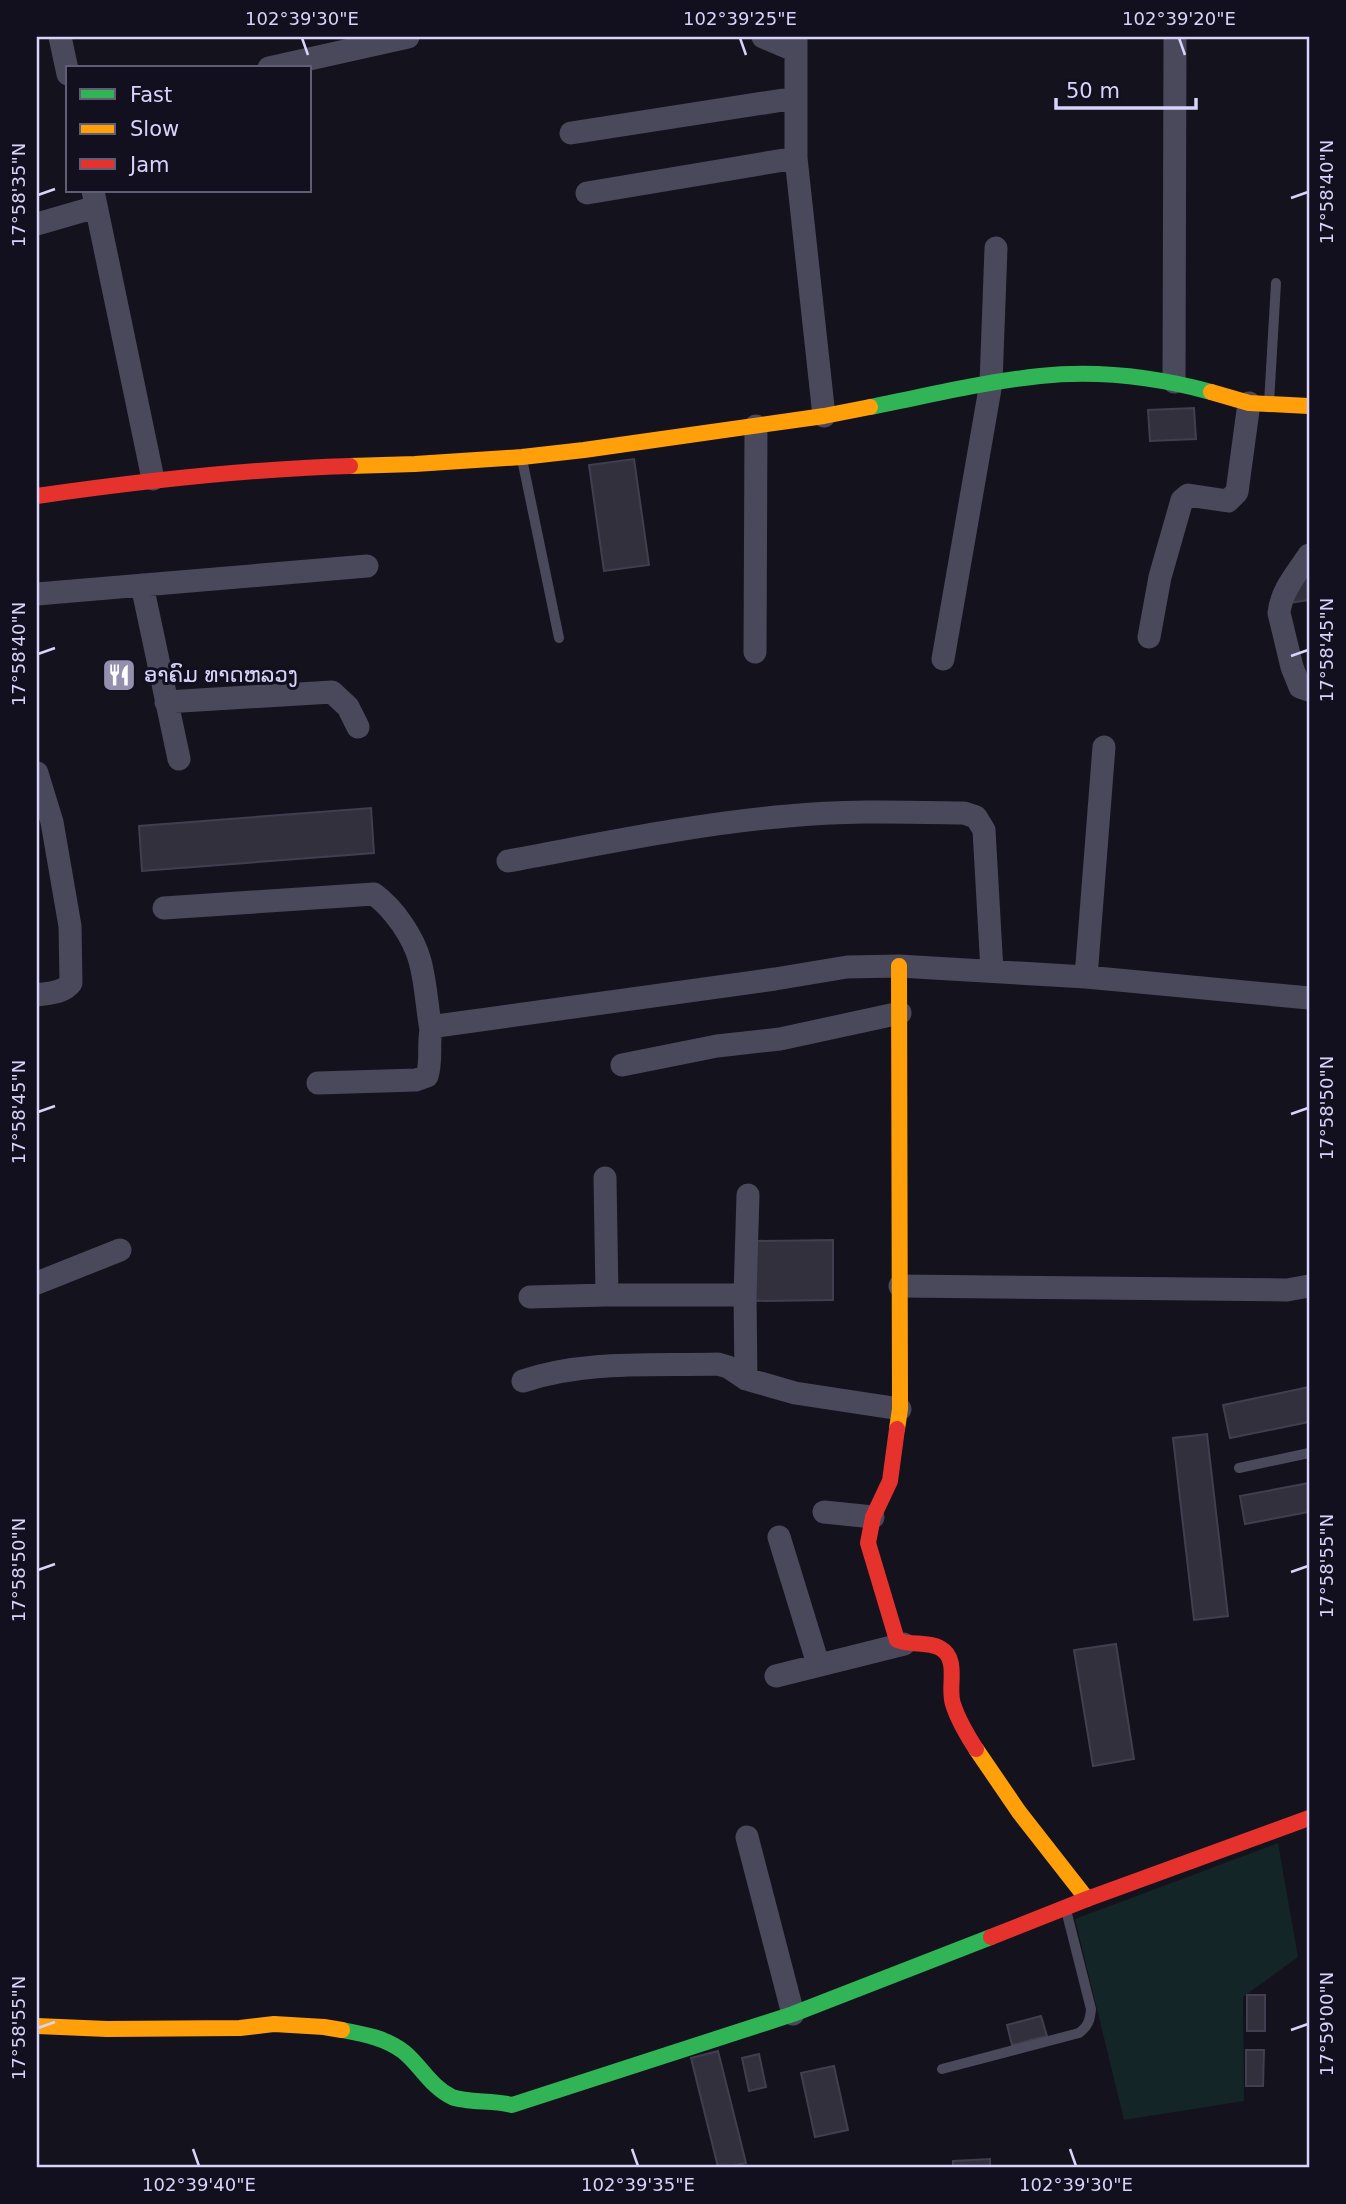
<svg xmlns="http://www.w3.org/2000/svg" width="1346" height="2204" viewBox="0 0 1346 2204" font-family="'DejaVu Sans','Noto Sans Lao',sans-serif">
	<rect width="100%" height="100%" fill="#14121c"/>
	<path fill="#132526" d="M1278 1843 1298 1957 1243 1997 1244 2101 1124 2120 1075 1919Z"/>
	<path fill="#33303e" stroke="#413e4f" stroke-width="2" d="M1194 408 1196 439 1150 441 1148 410Z
		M634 459 649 565 604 571 589 465Z
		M1309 569V600L1290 603Z
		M371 808 374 853 142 871 139 826Z
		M833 1240V1300L754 1301V1241Z
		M1309 1387V1422L1230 1438 1223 1405Z
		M1207 1434 1228 1616 1194 1620 1173 1438Z
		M1309 1483V1512L1245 1524 1240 1496Z
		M1116 1644 1134 1759 1093 1766 1074 1650Z
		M1247 1995H1265V2031H1247Z
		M1041 2016 1047 2036 1012 2045 1007 2025Z
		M1246 2050H1264L1263 2086H1246Z
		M718 2051 746 2163 727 2167H718L691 2058Z
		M759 2054 766 2087 749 2091 742 2058Z
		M834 2066 848 2130 815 2137 801 2073Z
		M990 2159V2167H953V2161Z"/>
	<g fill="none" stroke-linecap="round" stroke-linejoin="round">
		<path stroke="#4a485b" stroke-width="10" d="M1269 403 1276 283
			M522 459 559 638
			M1239 1468 1309 1453
			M942 2069 1079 2033C1088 2026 1090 2021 1091 2009L1066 1910"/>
		<path stroke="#4a485b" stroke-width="23" d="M60 37 68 74
			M763 37 796 51
			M269 68 408 37
			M796 98V37
			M571 133 796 98V158L824 416
			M93 191 153 479
			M587 193 796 158
			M37 224 96 207
			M1174 382 1175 37
			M1309 555C1297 573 1281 591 1279 613L1292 667 1300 687 1309 690
			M142 585 179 759
			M37 594 367 566
			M1149 637 1160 577 1182 500 1188 495 1228 501 1237 492 1249 403
			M755 652 756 426
			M943 659 991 383 996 248
			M166 702 332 692 348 707 358 727
			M37 773 52 822 70 926 71 983C64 993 48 993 37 995
			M508 861C601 844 694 824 788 816 846 810 906 812 964 813L976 817 984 830 992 971
			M164 908 374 894C394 909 413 936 420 961 426 983 427 1008 431 1030 428 1045 432 1061 427 1076L416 1080 318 1083
			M1086 977 1104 747
			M431 1030 437 1026 775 979 847 967 899 966 1086 977 1309 998
			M622 1065 717 1046 780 1039 900 1013
			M605 1178 607 1295
			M37 1283 120 1250
			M900 1286 1287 1290 1309 1286
			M530 1297 607 1295H745
			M746 1379 745 1295 748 1195
			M523 1381C585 1360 653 1366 718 1364L728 1367 746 1379 795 1393 900 1409
			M824 1512 873 1517
			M779 1537 818 1664
			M776 1676 904 1644
			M747 1837 793 2014"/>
		<path stroke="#30b455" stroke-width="16" d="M870 407C926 396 983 382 1040 376 1097 370 1156 377 1211 392
			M342 2030C364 2034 386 2038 404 2052 421 2066 431 2087 452 2097 467 2103 494 2100 512 2105L793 2014 991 1937"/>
		<path stroke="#ff9f0a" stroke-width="16" d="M1211 392 1249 403 1309 406
			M350 466 415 464 522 457 584 450 824 416 870 407
			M897 1429 900 1409 899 966
			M976 1749 1019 1812 1087 1899
			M37 2026 107 2029 240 2028 274 2024 324 2027 342 2030"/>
		<path stroke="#e5322d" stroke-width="16" d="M37 496C141 481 245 469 350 466
			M897 1429 890 1481 873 1517 868 1543 897 1640C911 1646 927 1641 940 1648 960 1659 947 1687 953 1704 958 1720 967 1735 976 1749
			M991 1937 1087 1899 1309 1818"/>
	</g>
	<path fill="none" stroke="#d7d3fa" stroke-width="2.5" d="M302 38 308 55M740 38 746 55M1179 38 1185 55M38 195 55 189M1291 198 1308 192M38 654 55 648M1291 656 1308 650M38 1112 55 1106M1291 1114 1308 1108M38 1570 55 1564M1291 1572 1308 1566M38 2028 55 2022M1291 2030 1308 2024M193 2149 199 2166M632 2149 638 2166M1070 2149 1076 2166"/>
	<defs>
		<g id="restaurant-square" transform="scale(1.75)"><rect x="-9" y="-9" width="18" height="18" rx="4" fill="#938fac" stroke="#120f1f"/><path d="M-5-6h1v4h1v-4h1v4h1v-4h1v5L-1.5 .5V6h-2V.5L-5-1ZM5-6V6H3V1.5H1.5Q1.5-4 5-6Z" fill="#fff"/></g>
	</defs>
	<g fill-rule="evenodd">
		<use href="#restaurant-square" x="119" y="675"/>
	</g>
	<g text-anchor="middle" stroke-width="6" stroke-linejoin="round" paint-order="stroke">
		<g font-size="21" fill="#d7d3fa" stroke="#120f1f" text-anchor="start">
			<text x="144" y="682">ອາຄົມ ທາດຫລວງ</text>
		</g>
	</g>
	<rect width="1346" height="2204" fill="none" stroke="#120f1f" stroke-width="77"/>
	<rect x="66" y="66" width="245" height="126" fill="#120f1f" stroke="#615d77" stroke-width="2"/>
	<rect x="80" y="89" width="35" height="10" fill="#30b455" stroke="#615d77" stroke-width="2"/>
	<text x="130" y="102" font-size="21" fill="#d7d3fa">Fast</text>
	<rect x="80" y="124" width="35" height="10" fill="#ff9f0a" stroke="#615d77" stroke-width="2"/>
	<text x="130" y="136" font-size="21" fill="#d7d3fa">Slow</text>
	<rect x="80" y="159" width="35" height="10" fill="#e5322d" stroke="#615d77" stroke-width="2"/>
	<text x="130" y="172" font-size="21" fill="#d7d3fa">Jam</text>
	<path d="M1056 98v10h140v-10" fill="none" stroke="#d7d3fa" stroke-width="3.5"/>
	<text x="1066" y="98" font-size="21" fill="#d7d3fa" stroke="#120f1f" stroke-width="5" paint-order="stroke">50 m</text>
	<rect x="38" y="38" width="1270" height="2128" fill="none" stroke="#d7d3fa" stroke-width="2.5"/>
	<g font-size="18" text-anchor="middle" fill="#d7d3fa">
		<text x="302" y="25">102°39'30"E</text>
		<text x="740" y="25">102°39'25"E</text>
		<text x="1179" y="25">102°39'20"E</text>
		<text transform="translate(1327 192) rotate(-90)" y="6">17°58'40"N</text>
		<text transform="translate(19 195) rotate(-90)" y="6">17°58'35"N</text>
		<text transform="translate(1327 650) rotate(-90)" y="6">17°58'45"N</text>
		<text transform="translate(19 654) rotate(-90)" y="6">17°58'40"N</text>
		<text transform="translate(1327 1108) rotate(-90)" y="6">17°58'50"N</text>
		<text transform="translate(19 1112) rotate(-90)" y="6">17°58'45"N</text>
		<text transform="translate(1327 1566) rotate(-90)" y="6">17°58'55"N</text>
		<text transform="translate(19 1570) rotate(-90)" y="6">17°58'50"N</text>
		<text transform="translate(1327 2024) rotate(-90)" y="6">17°59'00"N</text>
		<text transform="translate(19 2028) rotate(-90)" y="6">17°58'55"N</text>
		<text x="199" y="2191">102°39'40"E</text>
		<text x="638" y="2191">102°39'35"E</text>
		<text x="1076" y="2191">102°39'30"E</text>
	</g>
</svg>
